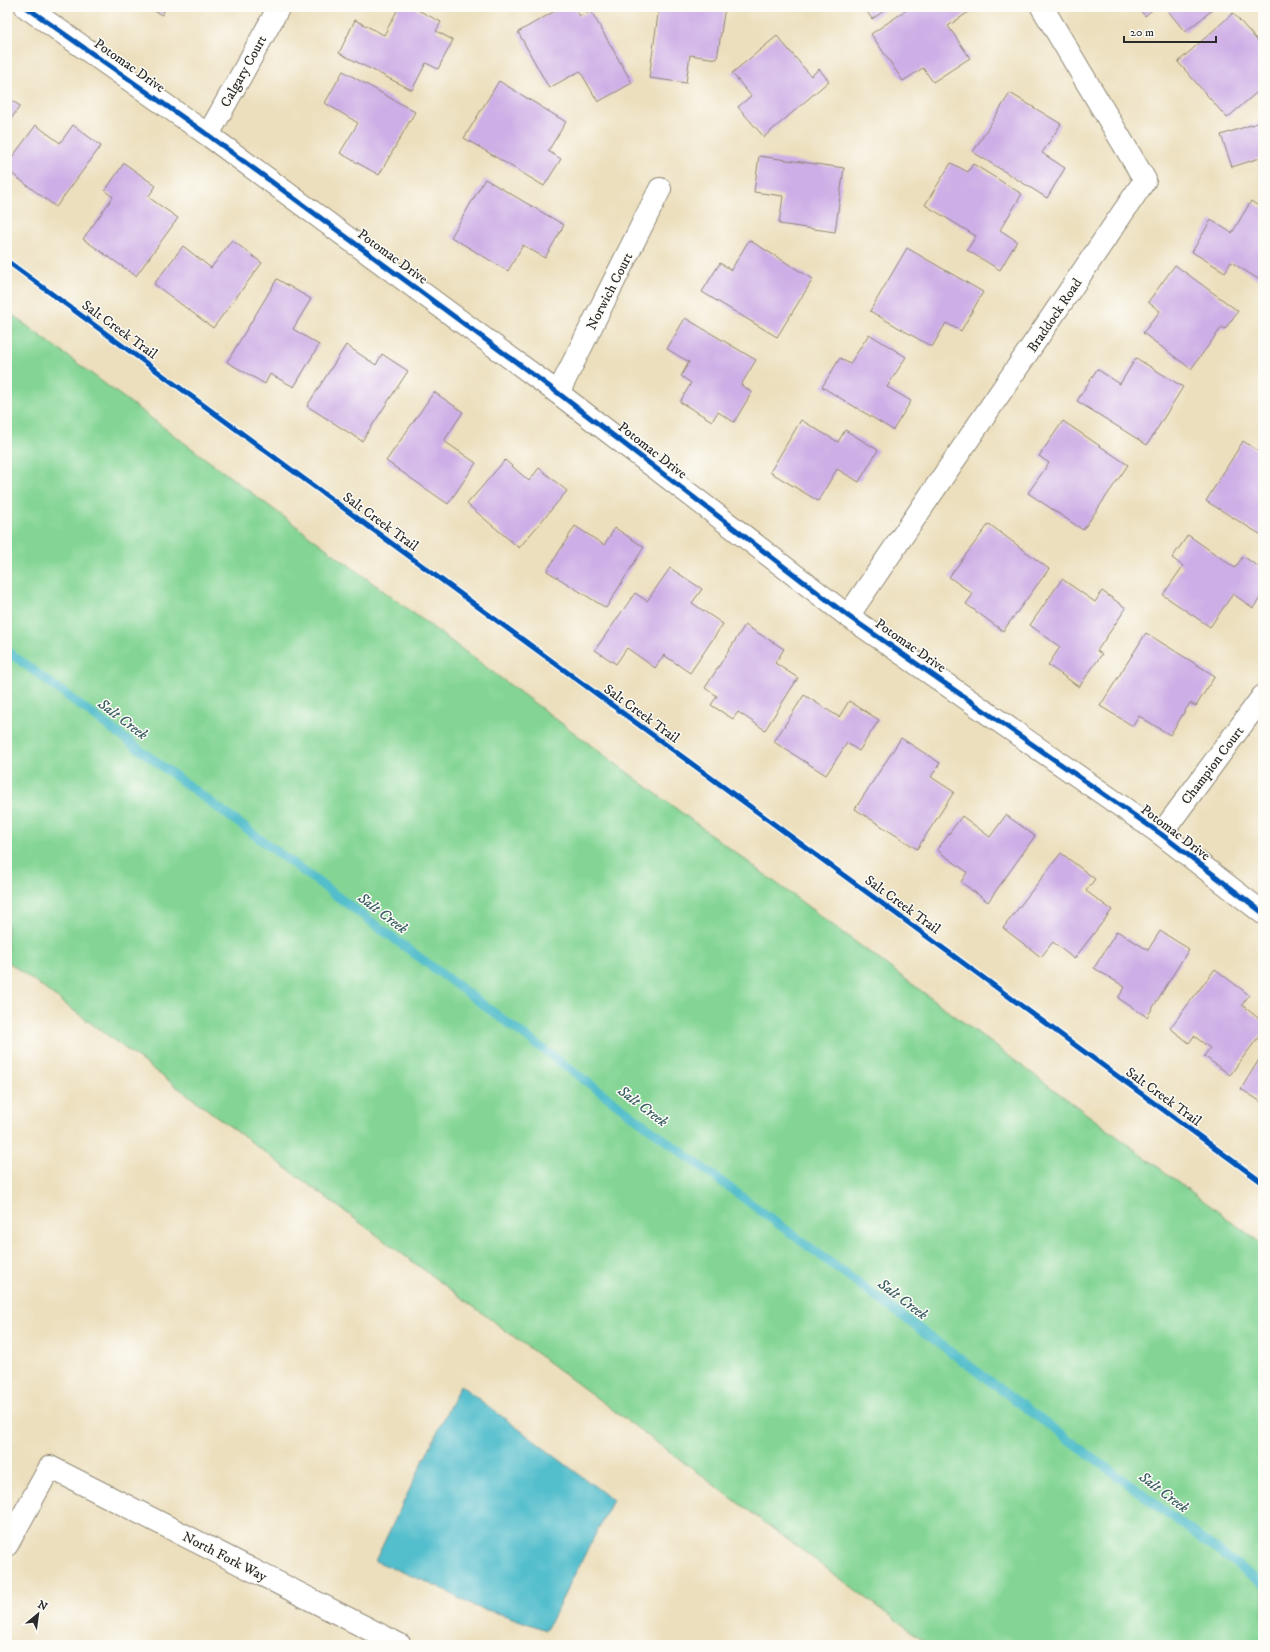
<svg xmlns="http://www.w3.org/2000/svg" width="1270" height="1652" viewBox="0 0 1270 1652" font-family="'IM FELL DW Pica',serif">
	<rect width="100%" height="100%" fill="#fdfcf7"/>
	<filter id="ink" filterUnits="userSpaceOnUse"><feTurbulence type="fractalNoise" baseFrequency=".025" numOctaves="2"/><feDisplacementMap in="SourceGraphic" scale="8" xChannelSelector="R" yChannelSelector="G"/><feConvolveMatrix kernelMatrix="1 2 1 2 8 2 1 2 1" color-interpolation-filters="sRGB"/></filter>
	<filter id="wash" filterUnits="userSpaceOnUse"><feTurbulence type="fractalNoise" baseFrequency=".012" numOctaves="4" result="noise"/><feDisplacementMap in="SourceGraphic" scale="16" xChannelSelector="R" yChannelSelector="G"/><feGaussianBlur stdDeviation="0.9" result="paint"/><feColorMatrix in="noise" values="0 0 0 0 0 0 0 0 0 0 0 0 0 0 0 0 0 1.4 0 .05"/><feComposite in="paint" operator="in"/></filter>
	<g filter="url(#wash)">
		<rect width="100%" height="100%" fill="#ecdfbd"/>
		<path fill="#84d595" stroke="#588060" d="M7 311 1263 1245V1645H930L7 961Z"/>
		<path fill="#52becc" stroke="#3e747c" d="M460 1385 613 1500 546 1630 504 1615 473 1606 439 1587 375 1561Z"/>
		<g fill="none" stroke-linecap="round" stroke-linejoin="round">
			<path stroke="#52becc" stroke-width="9" d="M7 651 1263 1584"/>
		</g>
		<g id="blocks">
			<path fill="#ceaee6" d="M146 7H166L162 15Z
				M399 7H412L441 22 436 31 453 40 438 69 426 63 412 90 339 53 355 20 384 35Z
				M562 7H574L580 16 591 11 632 83 598 102 580 71 549 88 518 32Z
				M659 7H725L717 59 690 55 686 83 649 78Z
				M864 7H890L872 19Z
				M911 7H976L948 26 970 58 933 82 923 68 903 81 871 34Z
				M1137 7H1156L1145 16Z
				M1165 7H1216L1185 32Z
				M1233 13 1263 47V87L1227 118 1178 62Z
				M777 36 811 76 819 69 829 81 764 137 738 107 751 96 732 73Z
				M343 71 415 112 379 175 340 153 358 123 325 103Z
				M499 81 566 122 548 151 561 159 544 186 464 138Z
				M1010 93 1061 124 1042 153 1065 168 1047 198 973 152Z
				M7 97 20 106 7 125Z
				M1263 121V157L1232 167 1221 135Z
				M36 125 60 143 73 125 101 146 56 207 7 170V164Z
				M759 156 844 168 835 232 779 224 783 196 754 192Z
				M124 163 156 186 148 197 178 218 136 276 83 239 113 197 105 191Z
				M951 163 968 172 973 164 1022 194 1000 230 1017 241 1000 270 967 250 976 236 925 205Z
				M485 179 564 225 545 258 523 245 508 271 451 237Z
				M1251 201 1263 209V282L1231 262 1225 272 1192 252 1211 220 1232 233Z
				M232 240 262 263 213 328 154 284 183 246 211 268Z
				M749 240 813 279 777 337 702 292 720 263 731 270Z
				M907 248 983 292 961 331 946 323 932 347 870 311Z
				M1175 265 1238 311 1225 329 1222 327 1191 369 1143 333 1160 311 1148 302Z
				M277 279 311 299 293 329 319 345 294 387 270 374 265 384 227 362Z
				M685 318 756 360 741 385 752 392 734 422 718 412 712 421 680 402 691 383 681 376 689 362 667 349Z
				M869 334 906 357 887 387 911 401 893 430 822 387 840 358 850 364Z
				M346 345 376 365 382 354 408 371 362 441 307 406Z
				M1136 358 1183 387 1147 445 1077 401 1097 369 1120 384Z
				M434 392 463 412 444 441 476 463 448 504 386 461Z
				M801 420 838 442 845 430 878 450 859 482 837 469 818 501 770 472Z
				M1063 421 1128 465 1083 530 1028 493 1049 463 1039 456Z
				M1243 441 1263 454V536L1206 501Z
				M505 460 529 481 539 468 567 491 519 548 467 504Z
				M989 524 1049 569 1003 631 966 604 973 594 949 577Z
				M575 526 604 545 615 528 644 547 606 608 547 571Z
				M1188 535 1235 568 1243 556 1263 570V594L1253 608 1233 594 1210 627 1163 595 1183 566 1172 558Z
				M670 568 702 589 692 603 723 624 690 673 664 655 655 668 627 648 616 664 595 650 635 593 647 601Z
				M1062 579 1095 602 1102 591 1126 608 1097 651 1102 654 1079 687 1048 665 1060 647 1030 625Z
				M745 625 784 649 775 663 798 678 765 730 738 712 733 719 711 705 717 696 705 688Z
				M1146 633 1215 676 1196 706 1190 703 1170 735 1139 716 1133 726 1100 706Z
				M804 695 839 717 849 701 879 720 859 751 847 743 826 775 774 742Z
				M901 738 940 763 931 777 954 792 917 849 855 809Z
				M1006 815 1035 836 988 902 961 882 967 872 937 850 962 816 990 837Z
				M1061 853 1095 879 1086 891 1112 910 1074 959 1053 942 1041 957 1003 928Z
				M1117 931 1148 950 1160 931 1189 949 1147 1017 1118 998 1125 987 1094 968Z
				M1215 969 1249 995 1242 1005 1263 1022V1031L1230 1075 1204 1056 1210 1048 1194 1036 1189 1043 1170 1028Z
				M1263 1053V1103L1241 1089Z"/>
		</g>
	</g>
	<g filter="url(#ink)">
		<use href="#blocks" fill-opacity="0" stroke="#8c8574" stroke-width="1"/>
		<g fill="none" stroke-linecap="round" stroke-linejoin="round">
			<g stroke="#8c8574" stroke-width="24">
				<path id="minor" d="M26 7 208 135 558 393 848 616 1161 834 1263 913
					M208 135 279 7
					M558 393 660 189
					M848 616 1145 180 1042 7
					M1161 834 1263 696
					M7 1545 50 1467 400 1645"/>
			</g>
			<use href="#minor" stroke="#fff" stroke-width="22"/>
			<g stroke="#fdfcf7" stroke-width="8">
				<path id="cycleway" d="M26 7 208 135 558 393 848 616 1161 834 1263 913
					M7 261 1263 1183"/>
			</g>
			<use href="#cycleway" stroke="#0057b8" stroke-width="5"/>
		</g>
	</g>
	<g text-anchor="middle" stroke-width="3" stroke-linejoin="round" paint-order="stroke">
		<g font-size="14" fill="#2b2b2b" stroke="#fdfcf7">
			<text transform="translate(130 65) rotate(35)" y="5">Potomac Drive</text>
			<text transform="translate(243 71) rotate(-61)" y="5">Calgary Court</text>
			<text transform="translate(393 256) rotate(36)" y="5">Potomac Drive</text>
			<text transform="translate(609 291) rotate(-63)" y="5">Norwich Court</text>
			<text transform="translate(1054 315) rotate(-56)" y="5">Braddock Road</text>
			<text transform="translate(120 329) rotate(36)" y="5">Salt Creek Trail</text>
			<text transform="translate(653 450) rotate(38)" y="5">Potomac Drive</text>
			<text transform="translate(381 521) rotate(36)" y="5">Salt Creek Trail</text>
			<text transform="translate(911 645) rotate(35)" y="5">Potomac Drive</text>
			<text transform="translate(642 713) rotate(36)" y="5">Salt Creek Trail</text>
			<text transform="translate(1212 765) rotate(-53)" y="5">Champion Court</text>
			<text transform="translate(1176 832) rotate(37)" y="5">Potomac Drive</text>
			<text transform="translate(903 904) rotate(36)" y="5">Salt Creek Trail</text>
			<text transform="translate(1164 1096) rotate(36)" y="5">Salt Creek Trail</text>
			<text transform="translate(225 1556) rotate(27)" y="5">North Fork Way</text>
		</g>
		<g font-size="15" font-style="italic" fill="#395e63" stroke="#fdfcf7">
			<text transform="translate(123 719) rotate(37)" y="5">Salt Creek</text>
			<text transform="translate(383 913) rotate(37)" y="5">Salt Creek</text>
			<text transform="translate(643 1106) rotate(37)" y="5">Salt Creek</text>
			<text transform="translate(903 1299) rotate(37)" y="5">Salt Creek</text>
			<text transform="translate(1164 1492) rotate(37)" y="5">Salt Creek</text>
		</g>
	</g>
	<rect width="1270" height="1652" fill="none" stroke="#fdfcf7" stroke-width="24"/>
	<g transform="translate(38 1614) rotate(29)" stroke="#fdfcf7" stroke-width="3" paint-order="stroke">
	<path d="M0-3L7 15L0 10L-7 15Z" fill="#2b2b2b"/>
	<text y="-6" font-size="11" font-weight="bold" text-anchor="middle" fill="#2b2b2b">N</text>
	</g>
	<path d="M1124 36v6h92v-6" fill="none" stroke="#2b2b2b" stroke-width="2"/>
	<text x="1130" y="36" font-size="12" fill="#2b2b2b" stroke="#fdfcf7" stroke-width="3" paint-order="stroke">20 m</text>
</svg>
